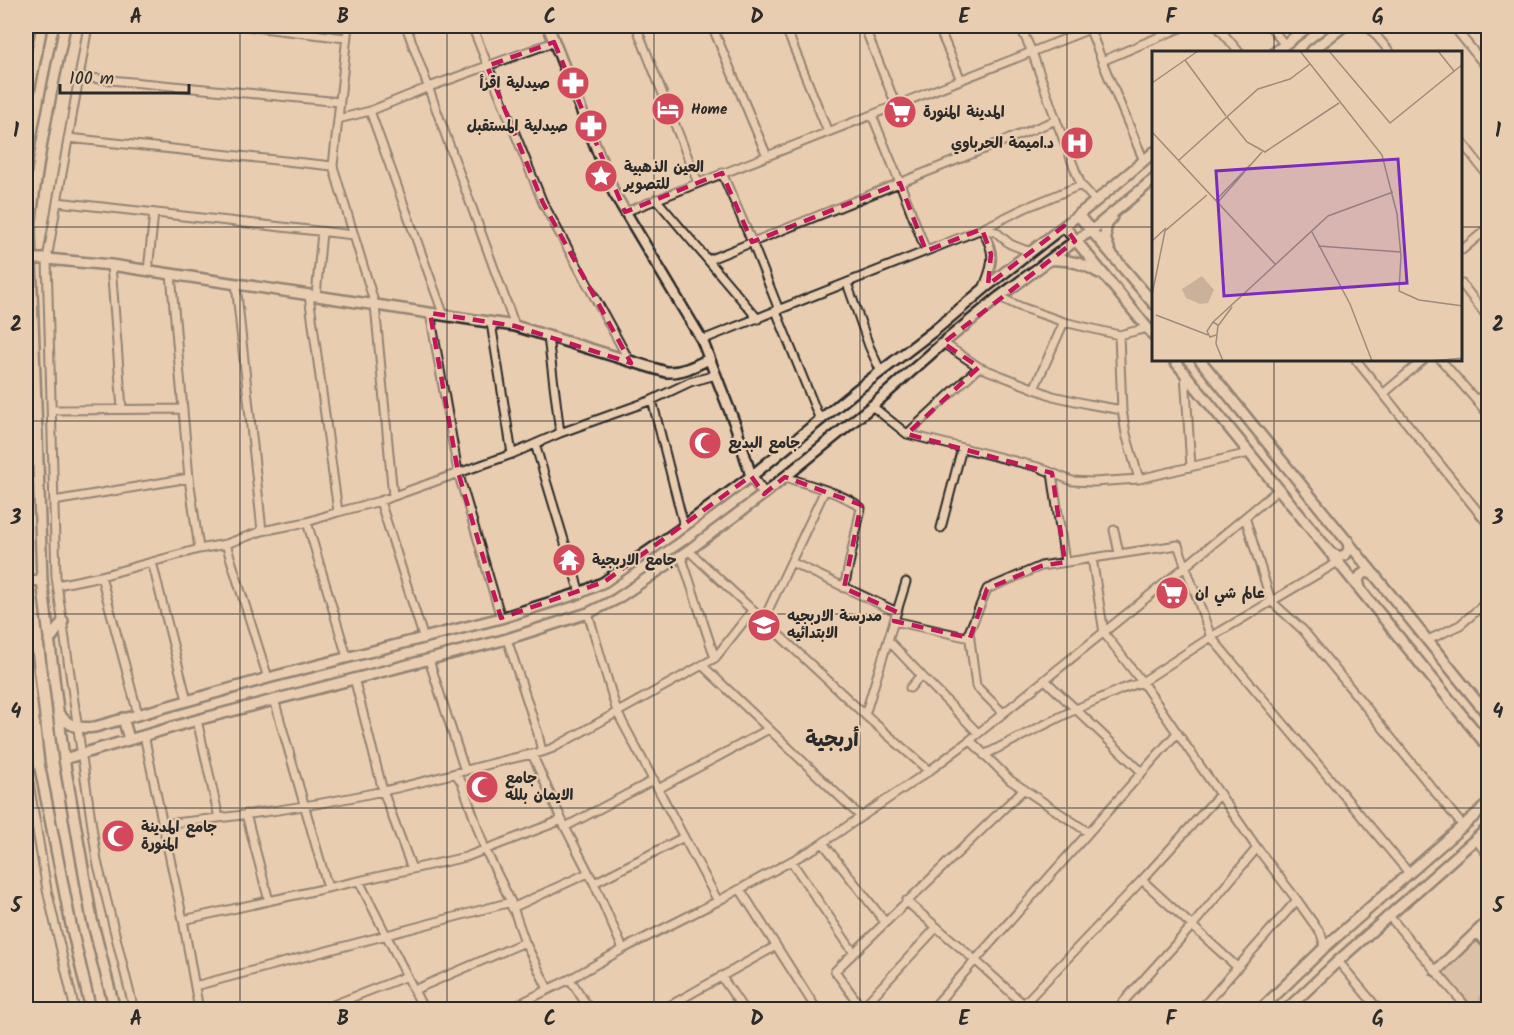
<svg xmlns="http://www.w3.org/2000/svg" width="1514" height="1035" viewBox="0 0 1514 1035" font-family="Kalam,'Playpen Sans Arabic',sans-serif">
	<rect width="100%" height="100%" fill="#e9cdb0"/>
	<filter id="ink" filterUnits="userSpaceOnUse"><feTurbulence type="fractalNoise" baseFrequency=".0167" numOctaves="2"/><feDisplacementMap in="SourceGraphic" scale="12" xChannelSelector="R" yChannelSelector="G"/><feConvolveMatrix kernelMatrix="1 2 1 2 8 2 1 2 1" color-interpolation-filters="sRGB"/></filter>
	<g filter="url(#ink)">
		<path fill="#cab29a" stroke="#7a6e62" stroke-width="1.5" d="M1476 938 1488 952V975L1477 1009H1475L1440 971Z"/>
		<g fill="none" stroke-linecap="round" stroke-linejoin="round">
			<g stroke="#2b2b2b" stroke-width="11">
				<path id="street" d="M88 26 47 259 56 577 97 861 134 1010
					M246 26 346 38
					M348 26 333 166 375 305 393 496
					M406 26 515 326
					M472 26 543 203 630 362
					M636 26 698 183
					M712 26 767 156
					M785 26 828 132
					M864 26 896 105
					M938 26 961 80
					M1020 26 1032 52 1056 120 1081 185 1096 201
					M1217 26 1239 52
					M1270 26 1285 45
					M1368 26 1390 52
					M1453 26 1488 69
					M1089 27 1102 61 1144 161
					M1166 34 1185 26
					M1102 61 1166 34 1162 26
					M79 77 340 102
					M370 111 444 316
					M872 115 900 183 926 251
					M338 119 370 111 429 87 554 42
					M68 138 333 166
					M1462 142 1488 176
					M722 173 752 242 779 310
					M656 199 758 319
					M57 202 354 235
					M625 212 1090 29
					M1462 250 1488 228
					M708 260 1056 120
					M111 265 122 409
					M148 271 154 213
					M171 274 189 478 199 549
					M847 283 869 346 881 372
					M236 284 262 531
					M1462 284 1488 318
					M983 289C988 276 995 261 990 247 988 241 985 235 982 229L1025 208 1081 185
					M309 295 338 512
					M316 296 322 232
					M999 297 1021 307 1064 322 1119 335 1148 328
					M776 311 820 420
					M430 313 458 472 501 618
					M491 323 512 454
					M1119 335 1122 410 1126 434 1139 479
					M548 337 560 433
					M702 340 982 229 996 232 1010 244 1025 250 1032 251
					M943 343 979 367 1053 396 1088 404 1122 410
					M1356 360 1488 524
					M1441 360 1488 414
					M1185 373 1191 467
					M1034 389 1064 322
					M1383 394 1423 360
					M1475 399 1488 395
					M652 400 684 526
					M872 406 907 434 1038 467 1072 481 1093 482 1139 479 1249 453
					M52 410 183 409
					M907 434 979 367
					M535 444 580 593
					M1052 473 1065 562
					M785 477C803 483 849 495 861 508L844 588
					M54 501 189 478
					M380 501 424 639
					M1245 517 1271 601 1303 630 1463 826
					M307 522 347 657
					M941 528 962 448
					M1114 530 1119 553
					M226 544 268 678
					M688 550 865 715 929 771
					M681 555 715 658
					M1092 558 1104 633 1142 682 1257 848 1297 900 1321 934 1325 947
					M152 562 187 700
					M791 562 897 612
					M101 576 138 714
					M57 585 101 576 199 549 226 544 262 531 307 522 338 512 380 501 512 454 560 433 652 400 690 382 716 375
					M588 613 617 712 718 901
					M763 621 825 490
					M894 621 970 638
					M507 639 538 734 542 752
					M888 640 921 675
					M1428 640 1460 625 1488 601
					M429 660 465 771
					M702 665 861 817
					M354 678 383 791 412 869
					M1045 680 1142 772
					M910 688 921 675 978 733
					M274 699 328 888
					M1003 713 976 686 969 632 987 589 1041 566 1178 545 1211 637 1409 873
					M865 715 906 582
					M197 720 219 818
					M144 735 183 920 199 1010
					M970 740 1010 780 1088 832
					M532 754 565 827 594 883 623 949
					M984 755 1076 709 1122 689 1142 682 1211 637 1338 562
					M26 765 47 890 75 1010
					M456 774 462 783 485 849 511 902 525 942 548 989
					M658 789 769 729
					M246 814 269 901
					M162 824C236 817 310 807 383 791 436 780 489 762 542 752L553 748 715 658 752 611
					M565 827 654 780
					M1475 839 1488 855
					M823 843 885 922
					M791 861 854 953
					M1142 880 1237 967
					M359 881 424 1010
					M594 883 684 837
					M740 889 817 1010
					M906 901 975 960 1030 1010
					M512 908 588 873
					M1389 916 1469 1010
					M183 920 466 857 562 820
					M1338 961 1379 1010
					M721 976 744 1010
					M570 979 590 1010
					M195 986 511 902
					M414 990 525 942
					M862 1008 937 927
					M320 1010 407 976
					M507 1010 570 979 623 949 718 901 815 848 861 817 929 771 970 740 1186 566 1279 489
					M662 1010 776 946
					M863 1010 835 971 1024 789
					M931 1010 1177 733
					M1018 1010 1142 880 1220 794
					M1116 1010 1192 926 1257 848
					M1200 1010 1297 900"/>
			</g>
			<g stroke="#2b2b2b" stroke-width="14">
				<path id="secondary" d="M65 26C51 94 36 162 30 231L42 580 64 759 92 920 115 1010
					M548 26 614 193 702 340 736 427 751 476 764 494
					M1275 52 1309 26
					M1310 52 1344 26
					M26 107 42 26
					M1078 215 1154 304
					M1064 226 1154 336
					M1109 248C1103 236 1104 226 1112 217
					M30 259H47L111 265 515 326 666 372C682 373 695 366 709 359
					M1050 260C1068 259 1083 263 1099 273
					M1174 360 1488 747
					M1200 360 1488 715
					M1331 553 1339 557 1345 555 1349 550 1348 541
					M26 581 42 580
					M1360 588 1358 580 1361 575 1367 572 1375 575
					M49 641 63 621
					M26 654 39 763 71 925 91 1010
					M58 713C70 727 77 729 95 727L268 678 501 618 580 593 604 582 676 532 754 474 858 389 935 330 986 287 1096 201 1154 152
					M123 718 129 739
					M64 759 197 720 507 639 588 613 615 600 689 550 764 494 872 406 943 343 999 297 1075 241 1091 231 1154 179
					M1477 932 1488 944
					M1436 971 1488 921
					M1260 1010 1325 947 1488 804
					M1286 1010 1338 961 1488 828"/>
			</g>
			<use href="#street" stroke="#e9cdb0" stroke-width="7"/>
			<use href="#secondary" stroke="#e9cdb0" stroke-width="9"/>
		</g>
	</g>
	<path d="M0 0H1514V1035H0ZM554 42 625 212 722 173 752 242 900 183 926 251 982 229 991 254 988 285 1064 226 1075 241 943 343 979 367 907 434 1052 473 1065 562 1041 566 987 589 970 638 894 621 897 612 844 588 861 505 785 477 764 494 751 476 604 582 501 618 458 472 430 313 515 326 631 363 543 203 487 66Z" fill="#e9cdb0" fill-opacity=".55" fill-rule="evenodd"/>
	<path fill="none" stroke="#c2185b" stroke-width="4.5" stroke-dasharray="12 8" stroke-linejoin="round" d="M554 42 625 212 722 173 752 242 900 183 926 251 982 229 991 254 988 285 1064 226 1075 241 943 343 979 367 907 434 1052 473 1065 562 1041 566 987 589 970 638 894 621 897 612 844 588 861 505 785 477 764 494 751 476 604 582 501 618 458 472 430 313 515 326 631 363 543 203 487 66Z"/>
	<path fill="none" stroke="#2b2b2b" stroke-width="1.5" stroke-opacity="0.55" d="M240 26V1010M447 26V1010M654 26V1010M860 26V1010M1067 26V1010M1274 26V52M26 227H1154M1462 227H1488M1274 360V1010M26 421H1488M26 614H1488M26 808H1488"/>
	<defs>
		<g id="pharmacy-disc" transform="scale(1.725)"><circle r="9.5" fill="#d1495b" stroke="#e9cdb0"/><path d="M-2-6h4v4h4v4h-4v4h-4v-4h-4v-4h4Z" fill="#fff"/></g>
		<g id="hotel-disc" transform="scale(1.725)"><circle r="9.5" fill="#d1495b" stroke="#e9cdb0"/><path d="M-6-4.5h1.5V1H6V5H4.5V3h-9V5H-6ZM-4 0a1.8 1.8 0 1 1 3.6 0ZM.5 0V-2.5h3Q6-2.5 6 0Z" fill="#fff"/></g>
		<g id="supermarket-disc" transform="scale(1.725)"><circle r="9.5" fill="#d1495b" stroke="#e9cdb0"/><path d="M-6-5.5h2.5l.6 2H6L4.5 2H-2.5L-4.4-4H-6ZM-1.5 3.2a1.3 1.3 0 1 0 .1 0ZM3 3.2a1.3 1.3 0 1 0 .1 0Z" fill="#fff"/></g>
		<g id="hospital-disc" transform="scale(1.725)"><circle r="9.5" fill="#d1495b" stroke="#e9cdb0"/><path d="M-5-5h3v3.5h4V-5h3V5h-3V1.5h-4V5h-3Z" fill="#fff"/></g>
		<g id="sight-disc" transform="scale(1.725)"><circle r="9.5" fill="#d1495b" stroke="#e9cdb0"/><path d="M0-6L1.8-2.2L6-1.7L2.9 1.2L3.7 5.4L0 3.3L-3.7 5.4L-2.9 1.2L-6-1.7L-1.8-2.2Z" fill="#fff"/></g>
		<g id="mosque-disc" transform="scale(1.725)"><circle r="9.5" fill="#d1495b" stroke="#e9cdb0"/><path d="M3.5-4.9A6 6 0 1 0 3.5 4.9A5 5 0 1 1 3.5-4.9Z" fill="#fff"/></g>
		<g id="temple-disc" transform="scale(1.725)"><circle r="9.5" fill="#d1495b" stroke="#e9cdb0"/><path d="M0-6L5-2H3V0L6.5 2.5H4V6H1.5V3h-3V6H-4V2.5H-6.5L-3 0V-2H-5Z" fill="#fff"/></g>
		<g id="school-disc" transform="scale(1.725)"><circle r="9.5" fill="#d1495b" stroke="#e9cdb0"/><path d="M0-5L7-2L0 1L-7-2ZM-4 1L0 2.5L4 1V4Q0 6-4 4Z" fill="#fff"/></g>
	</defs>
	<g fill-rule="evenodd">
		<use href="#pharmacy-disc" x="573" y="83"/>
		<use href="#hotel-disc" x="668" y="109"/>
		<use href="#supermarket-disc" x="900" y="112"/>
		<use href="#pharmacy-disc" x="591" y="126"/>
		<use href="#hospital-disc" x="1077" y="143"/>
		<use href="#sight-disc" x="601" y="176"/>
		<use href="#mosque-disc" x="705" y="443"/>
		<use href="#temple-disc" x="569" y="560"/>
		<use href="#supermarket-disc" x="1172" y="593"/>
		<use href="#school-disc" x="764" y="625"/>
		<use href="#mosque-disc" x="482" y="787"/>
		<use href="#mosque-disc" x="118" y="836"/>
	</g>
	<g text-anchor="middle" stroke-width="4.5" stroke-linejoin="round" paint-order="stroke">
		<g font-size="15" font-weight="bold" fill="#2b2b2b" stroke="#e9cdb0" text-anchor="start">
			<text x="550" y="88" text-anchor="end">صيدلية اقرأ</text>
			<text x="691" y="114">Home</text>
			<text x="923" y="117">المدينة المنورة</text>
			<text x="568" y="131" text-anchor="end">صيدلية المستقبل</text>
			<text x="1054" y="148" text-anchor="end">د.اميمة الحرباوي</text>
			<text x="624" y="172">العين الذهبية<tspan x="624" dy="17">للتصوير</tspan></text>
			<text x="728" y="448">جامع البديع</text>
			<text x="592" y="565">جامع الاربجية</text>
			<text x="1195" y="598">عالم شي ان</text>
			<text x="787" y="621">مدرسة الاربجيه<tspan x="787" dy="17">الابتدائيه</tspan></text>
			<text x="505" y="783">جامع<tspan x="505" dy="17">الايمان بلله</tspan></text>
			<text x="141" y="832">جامع المدينة<tspan x="141" dy="17">المنورة</tspan></text>
		</g>
		<g font-size="21" font-weight="bold" fill="#2b2b2b" stroke="#e9cdb0">
			<text x="832" y="746">أربجية</text>
		</g>
	</g>
	<g transform="translate(1152 51)">
		<rect width="310" height="310" fill="#e9cdb0"/>
		<path d="M50 225 62 239 56 252 48 253 34 247 30 238Z" fill="#cab29a"/>
		<path fill="none" stroke="#9d8c7b" stroke-width="1.5" d="M148 0 230 104 245 163 249 205 247 240 267 249 311 255M177 0 238 72 311 13M286 0 302 20M33 9 74 65M0 32 46 0M75 66 95 91 113 101 187 52M0 81 123 213M27 109 106 38 138 28 158 13M64 149 98 114M66 151 110 101M160 181 198 253 220 310M0 190 14 177M166 195 249 201M0 244 13 180 55 144M4 264 56 284M60 272 176 165 241 141M66 275 80 256M64 284 58 286 55 280 61 271 66 274 64 293 71 310M278 310 311 307"/>
		<path fill="#7b2cbf" fill-opacity="0.15" stroke="#7b2cbf" stroke-width="3" d="M246 108 255 232 72 245 64 120Z"/>
		<rect width="310" height="310" fill="none" stroke="#2b2b2b" stroke-width="3"/>
	</g>
	<rect width="1514" height="1035" fill="none" stroke="#e9cdb0" stroke-width="66"/>
	<path d="M60 84v9h129v-9" fill="none" stroke="#2b2b2b" stroke-width="3"/>
	<text x="69" y="84" font-size="18" fill="#2b2b2b" stroke="#e9cdb0" stroke-width="4.5" paint-order="stroke">100 m</text>
	<rect x="33" y="33" width="1448" height="969" fill="none" stroke="#2b2b2b" stroke-width="2"/>
	<g font-size="20" text-anchor="middle" font-weight="bold" fill="#2b2b2b">
		<text x="136" y="23">A</text>
		<text x="343" y="23">B</text>
		<text x="550" y="23">C</text>
		<text x="757" y="23">D</text>
		<text x="964" y="23">E</text>
		<text x="1171" y="23">F</text>
		<text x="1378" y="23">G</text>
		<text x="16" y="137">1</text>
		<text x="1498" y="137">1</text>
		<text x="16" y="331">2</text>
		<text x="1498" y="331">2</text>
		<text x="16" y="524">3</text>
		<text x="1498" y="524">3</text>
		<text x="16" y="718">4</text>
		<text x="1498" y="718">4</text>
		<text x="16" y="912">5</text>
		<text x="1498" y="912">5</text>
		<text x="136" y="1025">A</text>
		<text x="343" y="1025">B</text>
		<text x="550" y="1025">C</text>
		<text x="757" y="1025">D</text>
		<text x="964" y="1025">E</text>
		<text x="1171" y="1025">F</text>
		<text x="1378" y="1025">G</text>
	</g>
</svg>
